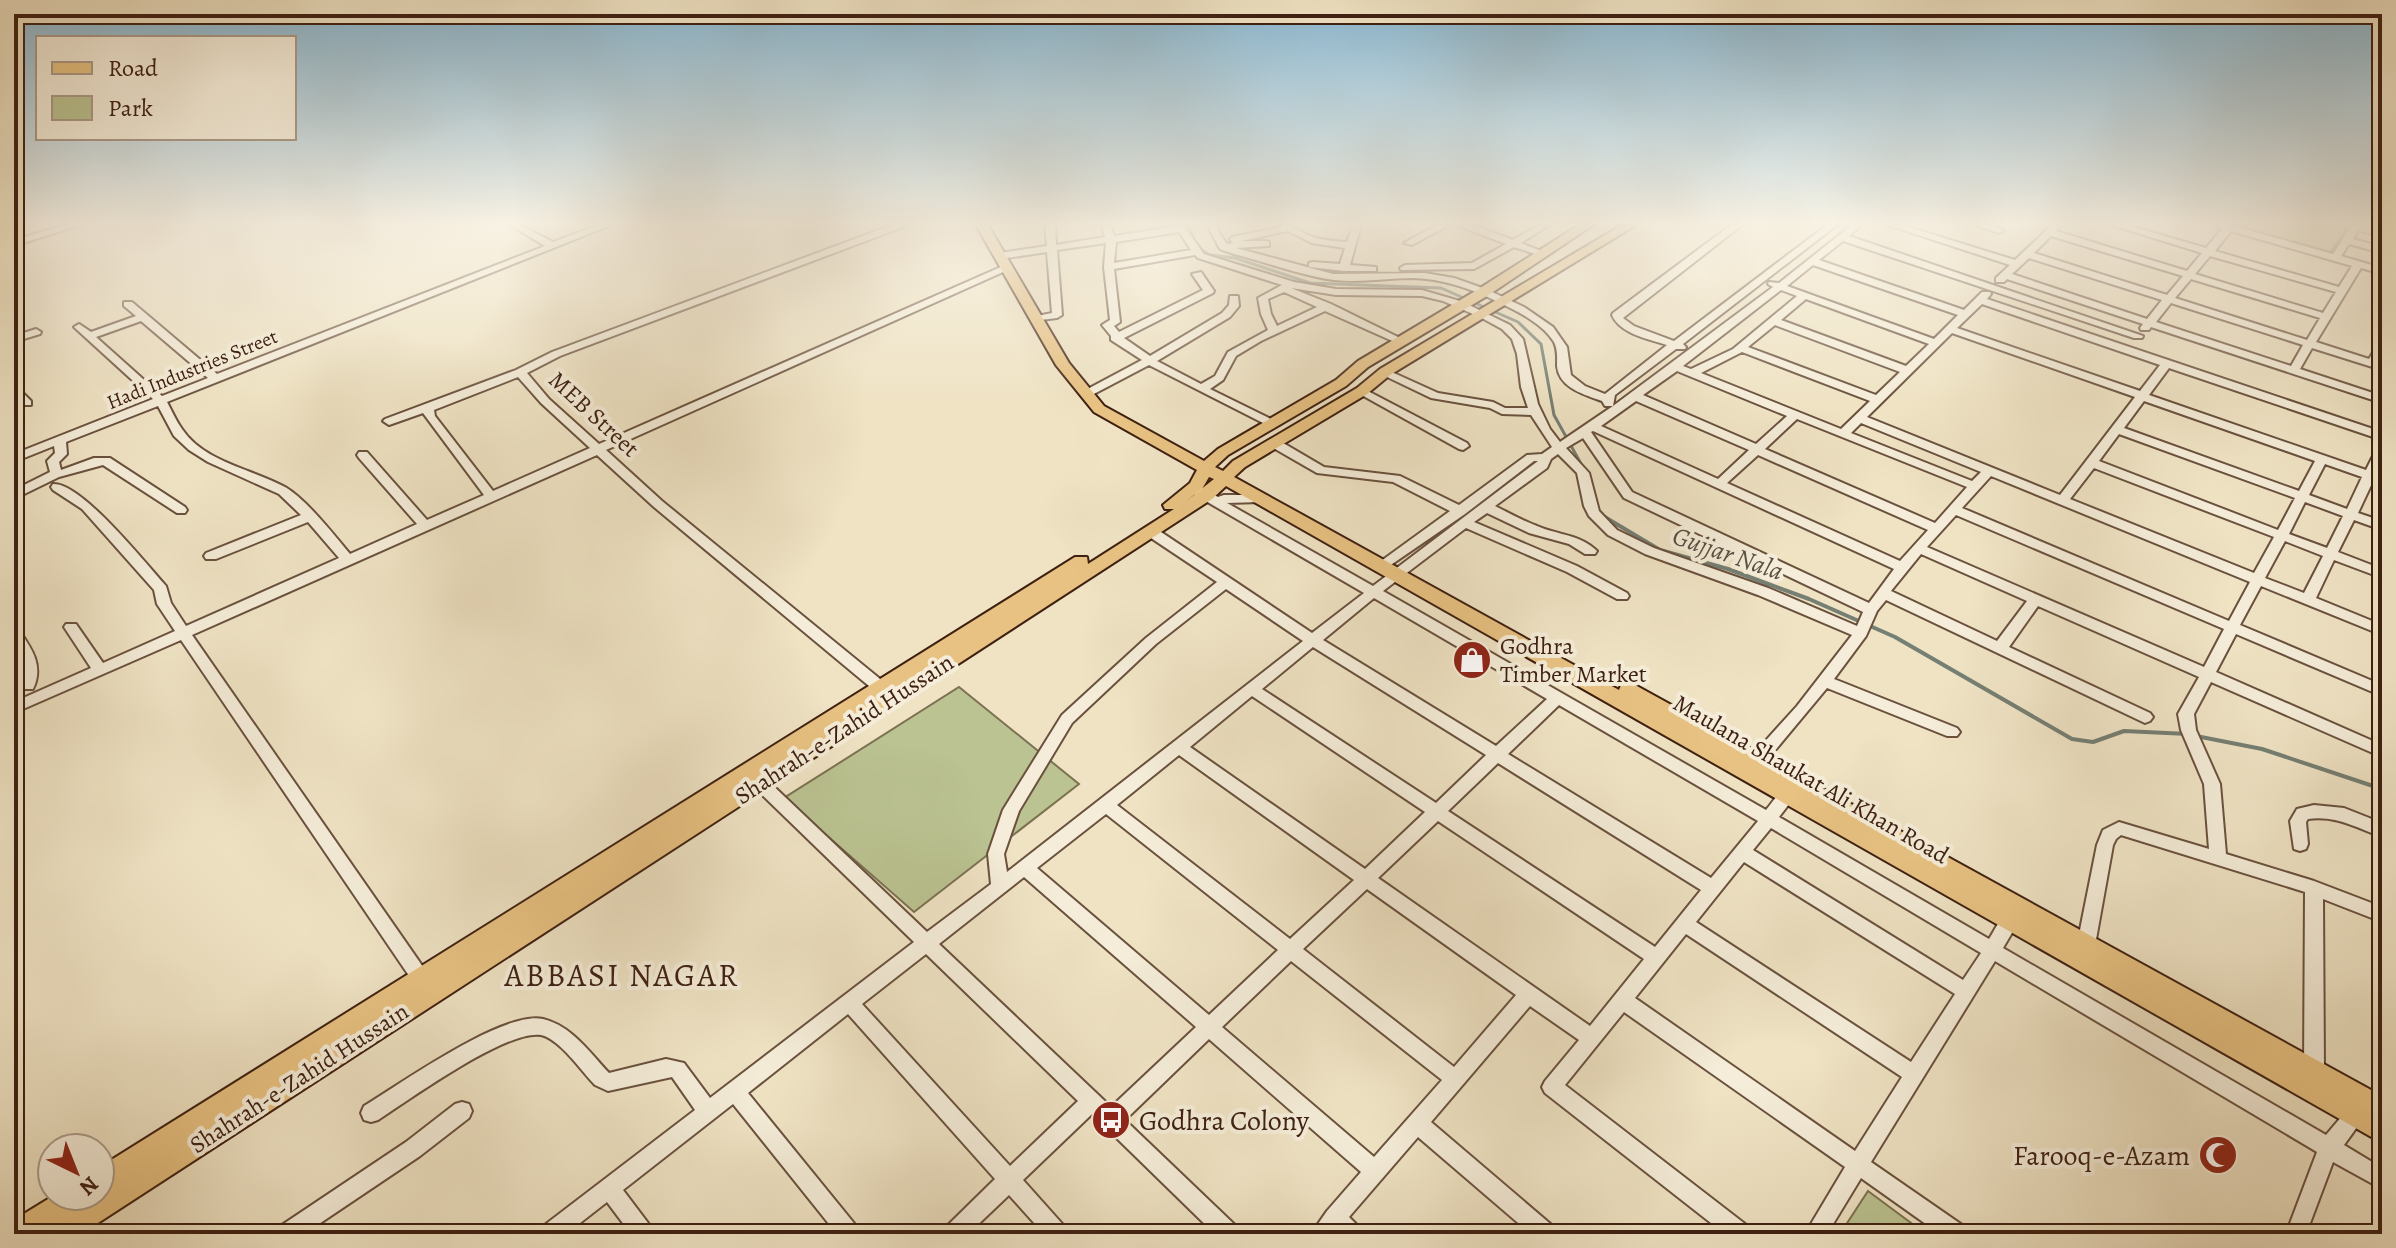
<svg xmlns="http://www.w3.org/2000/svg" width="2396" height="1248" viewBox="0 0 2396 1248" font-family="Alegreya,serif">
	<rect width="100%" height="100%" fill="#efe3c4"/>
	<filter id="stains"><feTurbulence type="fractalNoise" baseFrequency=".0025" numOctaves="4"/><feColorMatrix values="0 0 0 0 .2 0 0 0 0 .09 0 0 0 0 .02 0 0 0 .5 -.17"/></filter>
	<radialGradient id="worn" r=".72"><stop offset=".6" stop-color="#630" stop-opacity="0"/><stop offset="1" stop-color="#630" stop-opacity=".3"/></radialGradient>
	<path fill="#bbc392" stroke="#7c7252" stroke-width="2" d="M2227 225H2341L2348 227 2329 254Z
		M959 687 1079 784 914 912 784 798Z
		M1868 1191 1926 1234H1927H1840Z"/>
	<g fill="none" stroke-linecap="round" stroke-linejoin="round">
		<path stroke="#757f73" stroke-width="3" d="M1188 225 1198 248 1210 255 1235 258 1310 283 1441 288 1518 322 1541 344 1554 415 1585 471"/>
		<path stroke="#757f73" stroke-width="4" d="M1603 516 1660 550 1728 569 1809 599 1895 637 2072 739 2093 742 2124 731 2188 734
			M2196 736 2262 749 2382 789"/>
		<g stroke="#6a513e" stroke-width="4">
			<path id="minor" d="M66 225H80L14 246V240Z
				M510 225H520L553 242 598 225H611L167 402C172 411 176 421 182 429 204 462 252 469 285 487 307 500 333 534 350 554L417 524 359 458 357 455 359 452H367L427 520 484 495 423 413 389 425 383 421 385 419 516 370 552 352 892 225H904L903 227 560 356 527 373 549 399 599 444 1003 266 1012 268 606 450 662 501 885 683 887 687 885 691H875L654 507 597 455 192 635 430 977 433 983 430 989 424 991 418 989 181 640 14 713V702L91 668 64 627 66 624H76L103 663 175 631 157 604 154 590 82 509 53 490 51 487 53 484C81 482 146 564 166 586L171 603 186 626 339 558 308 522 216 559H206L204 556 206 553 301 515 279 494 208 462 189 450 174 436 158 406 66 442 67 454 59 462 61 470 94 458H110L185 507 187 510 185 513H177L103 465 59 477 14 499V490L50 472 47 461 55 453 54 446 14 462V454L153 399 74 327 79 324 91 332 136 316 124 306V302H132L217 374 545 246ZM141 321 208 378 162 396 96 337ZM518 377 541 403 590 448 493 491 435 416 434 410Z
				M1045 225H1055L1056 245 1105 237 1102 225H1110L1114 236 1185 225 1186 229 1204 254 1294 282 1336 289 1422 290 1463 302 1510 325 1523 339 1538 404 1550 429 1560 442 1613 406H1605L1602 401C1585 395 1559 388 1557 366 1557 358 1558 350 1554 342 1543 324 1519 312 1500 303 1473 289 1444 279 1413 278 1387 278 1360 283 1334 280 1302 276 1266 262 1234 254L1220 249 1207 225H1216L1220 234 1227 244 1233 243 1230 239 1232 237 1282 227V225C1294 225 1301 233 1313 237 1324 241 1336 241 1347 242L1353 225H1361L1350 265 1376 267V271H1344L1309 267V263L1313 262 1340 264 1345 248 1312 243 1288 231 1241 241H1266L1269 242V246L1236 248 1333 274 1425 273 1454 278 1488 290 1524 307 1553 327 1567 347 1571 375 1585 386 1605 394 1667 345C1649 339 1620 334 1612 315L1613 313 1731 225H1742L1623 318 1634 326 1674 341 1827 225H1837L1683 344 1686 347 1685 349H1676L1615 395 1613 406 1773 287 1768 284 1769 282 1779 283 1852 225H1861L1849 236 2143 336 2142 338H2134L1843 241 1819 260 1964 310 1982 292H1990L1991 294 1987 299 2382 432V440L2169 368 2149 395 2366 470 2376 450 2382 446V462L2376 474 2382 476V484L2373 481 2358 513 2382 521V530L2354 520 2338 552 2382 569V578L2334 560 2316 598 2382 625V635L2261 586 2240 625 2382 685V696L2236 634 2216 672 2382 745V757L2211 682 2194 714 2196 730 2220 784 2226 854 2314 881 2382 907V922L2323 899 2324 1071 2321 1077 2314 1080 2307 1077 2304 1071 2305 892 2121 835 2116 839 2113 845 2095 945 2092 950 2086 953 2080 950 2077 945 2097 845 2103 830 2119 822 2209 849 2204 784 2181 730 2178 714 2199 677 2038 606 2009 647 2150 713 2153 717 2150 721 2145 723 1886 600 1877 611 1866 636 1834 679 1957 728 1960 732 1957 736H1947L1827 688 1762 766H1750L1748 762 1750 758 1797 706 1852 635 1758 595 1645 554 1608 535 1589 516 1584 506 1577 473 1558 454 1551 459 1547 468 1495 506C1509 513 1523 521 1537 526 1557 535 1580 534 1597 551L1595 554H1585L1569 544 1529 533 1487 513 1474 522 1577 566 1627 593 1629 596 1627 599H1617L1567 572 1466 528 1383 591 1766 810C1774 801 1781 786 1794 791L1796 795 1779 817 1989 939C1996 929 2001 911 2016 916L2019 921 2003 948 2326 1135 2348 1109 2355 1107 2362 1109 2365 1116 2344 1145 2382 1168V1189L2333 1162 2306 1234H2286L2317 1152 1995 961 1871 1162 1965 1227 1968 1234H1940L1861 1178 1827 1234H1805L1845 1167 1624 1012 1565 1085 1749 1227 1752 1234H1725L1545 1093 1542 1087 1545 1081 1579 1040 1530 1006 1431 1122 1554 1227 1557 1234H1531L1418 1137 1349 1217 1359 1227 1362 1234H1311L1327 1211 1361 1172 1209 1039 1125 1120 1237 1227 1240 1234H1215L1092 1114 1023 1180 1065 1227 1068 1234H1044L1009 1195 968 1234H943L946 1227 995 1179 848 1014 748 1093 857 1227 860 1234H837L733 1104 623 1190 651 1227 654 1234H631L607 1202 566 1234H539L542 1227 695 1110 672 1077 608 1091 595 1085C582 1072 560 1039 541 1035 507 1029 409 1100 378 1120L371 1122 364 1120 361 1113 364 1106C400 1084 504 1010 543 1019 572 1026 590 1053 609 1073L666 1059 684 1063 710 1098 914 942 754 787 752 783 754 779 760 777 766 779 927 932 991 884 988 854 1003 810 1062 715 1146 638 1217 582 1145 534 1144 531 1145 528H1155L1312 633 1364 593 1192 493 1190 490 1192 487H1200L1218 497 1224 495H1265L1267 498 1265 501 1261 502 1227 503 1373 586 1538 461H1534L1465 514 1382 571 1375 567 1377 564 1450 511 1393 482 1317 473 1270 446V440H1278L1324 467 1400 476 1459 505 1527 455 1542 454 1552 447 1531 415 1502 414 1490 408 1431 398 1381 374 1379 372 1385 369 1438 393 1493 402 1505 408H1528L1521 387 1517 354 1512 339 1502 329 1480 317 1443 301 1422 296 1336 295 1291 288 1331 304 1406 341 1405 343H1397L1325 311 1261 341 1236 356 1223 380 1210 389 1275 421V425H1267L1149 365 1090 396H1082V392L1142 360 1111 340V336L1102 325 1110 320 1104 267 1106 243 1057 250 1062 315 1057 318 1032 321V317L1052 313 1047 252 1000 259 995 256 1000 253 1047 246ZM1179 232 1191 250 1114 263 1116 242ZM1195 255 1198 258 1282 285 1258 298 1261 314 1268 330 1228 352 1215 376 1201 384 1157 361 1230 317 1239 306 1238 296H1230L1229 305 1222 313 1150 356 1124 338 1213 293 1214 291 1201 272 1192 274 1203 290 1119 332 1114 326 1120 322 1114 269ZM1813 265 1958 315 1934 339 1787 286ZM1781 290 1797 296 1733 349 1691 369 1683 366ZM1284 292 1317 307 1277 326 1271 314 1268 299ZM1806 299 1929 344 1906 366 1781 320ZM1982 304 2160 365 2140 391 1957 328ZM1775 325 1900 372 1876 395 1748 347ZM1952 333 2135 397 2060 495 1867 417ZM1742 352 1870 401 1841 429 1701 373ZM1677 371 1787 416 1756 444 1643 395ZM1636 401 1749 450 1718 479 1601 426ZM2144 401 2315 461 2299 491 2124 428ZM1797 419 1967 487 1935 523 1765 449ZM1861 423 1981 472 1972 481 1851 433ZM1593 431 1894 569 1869 603 1632 492 1591 432ZM2119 434 2295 498 2278 530 2099 461ZM1583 438 1624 498 1863 612 1857 626 1768 588 1654 548 1617 530 1599 511 1589 473 1566 448ZM1758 455 1928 530 1900 561 1727 483ZM2325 464 2362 477 2347 509 2309 495ZM2094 468 2274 537 2254 573 2070 499ZM1991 476 2250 582 2229 621 1962 508ZM2305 502 2343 516 2327 548 2289 534ZM1956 515 2224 629 2204 667 1927 547ZM2285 541 2323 556 2304 593 2265 578ZM1921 554 2027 601 1997 641 1891 591ZM1226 589 1303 641 1007 872 1004 854 1019 811 1072 723 1156 644ZM1374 598 1547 699 1496 746 1323 640ZM1313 647 1486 755 1436 803 1262 689ZM1252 696 1425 812 1365 869 1190 747ZM1559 705 1758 821 1711 878 1508 754ZM1179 755 1354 880 1290 939 1117 805ZM1498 763 1701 890 1655 947 1448 811ZM1106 814 1278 950 1209 1015 1037 868ZM1438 821 1644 959 1590 1026 1378 878ZM1771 828 1981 953 1963 980 1753 850ZM1744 862 1955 994 1911 1062 1696 922ZM1024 877 1196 1027 1111 1107 939 944ZM1367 889 1516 995 1454 1067 1303 949ZM1686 934 1902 1077 1855 1151 1635 998ZM926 954 1078 1101 1010 1166 862 1004ZM1291 961 1442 1080 1374 1157 1222 1027Z
				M1437 225H1449L1412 245 1404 243Z
				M1460 225H1472L1513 240 1539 225H1549L1521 243 1546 253 1541 256 1514 247 1474 269 1401 270 1400 268 1405 265 1472 263 1506 244 1461 227Z
				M1888 225H1902L2015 260 2052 225H2061L2056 231 2187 271 2202 253 2112 225H2126L2206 248 2222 229 2215 225H2231L2333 254 2350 228 2345 225H2361L2382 231V237L2358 230 2353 239 2382 247V253L2349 244 2341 256 2382 268V274L2361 268 2316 342 2369 359 2378 344 2382 343V356L2378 362 2382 363V370L2312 348 2300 369 2382 396V403L2151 327 2149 330H2141L2140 328 2143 324 2007 279 2004 282H1996V278L2010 265ZM2231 231 2352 266 2339 287 2215 251ZM2051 236 2183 276 2167 295 2034 253ZM2210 256 2336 292 2323 313 2195 274ZM2029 258 2162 300 2147 319 2012 274ZM2191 279 2320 318 2307 340 2175 298ZM2171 303 2303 345 2291 366 2156 322Z
				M1976 225H1990L2004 230 1999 233Z
				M36 329 41 332 40 334 14 342V336Z
				M14 387 18 388 31 401V405H23L14 396Z
				M1362 388 1467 443 1469 446 1463 450 1459 449 1358 393 1356 391Z
				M14 628 19 630C32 649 44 666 33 689H23L21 685 23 664 14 644Z
				M2314 805 2344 808 2382 823V837C2357 828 2336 815 2308 819L2306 822 2308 844 2306 849 2300 851 2294 849 2290 821 2297 809Z
				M462 1102 469 1104 472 1111 469 1118 420 1156 304 1234H276L279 1227 406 1142 455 1104Z"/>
		</g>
		<g stroke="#3e2012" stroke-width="4">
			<path id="major" d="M976 225H988L1069 363 1104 406 1204 461 1218 449 1336 380 1358 361 1477 290 1579 225H1593L1487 296 1368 367 1346 386 1228 455 1215 467 1223 471 1233 461 1357 388 1380 369 1622 225H1636L1390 375 1367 394 1245 467 1234 477 1619 690 1621 685H1635L2382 1096V1143L1226 486 1212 499 81 1234H14V1220L53 1196H100V1167L1075 557H1087L1088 564 1174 509H1165L1163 505 1190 483 1197 470 1094 412 1056 365ZM1209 477 1214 479 1185 502 1202 489Z"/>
		</g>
		<use href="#minor" fill="#f5edd9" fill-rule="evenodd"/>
		<use href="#major" fill="#e8c282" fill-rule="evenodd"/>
	</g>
	<linearGradient id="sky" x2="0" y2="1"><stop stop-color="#89b8d3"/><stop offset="0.56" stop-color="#f8f2e4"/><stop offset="1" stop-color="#f8f2e4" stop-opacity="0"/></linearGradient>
	<rect width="2396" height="399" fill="url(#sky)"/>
	<defs>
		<g id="shop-disc" transform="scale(2)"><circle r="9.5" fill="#8f2418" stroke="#f5edd9"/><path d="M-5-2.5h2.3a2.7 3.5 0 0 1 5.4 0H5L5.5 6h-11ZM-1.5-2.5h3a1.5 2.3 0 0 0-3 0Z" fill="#fff"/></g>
		<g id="bus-disc" transform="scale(2)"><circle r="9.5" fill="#8f2418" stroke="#f5edd9"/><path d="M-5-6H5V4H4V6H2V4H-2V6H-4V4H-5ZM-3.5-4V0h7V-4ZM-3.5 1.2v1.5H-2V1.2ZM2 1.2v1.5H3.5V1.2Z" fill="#fff"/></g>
		<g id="mosque-disc" transform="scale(2)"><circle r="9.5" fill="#8f2418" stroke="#f5edd9"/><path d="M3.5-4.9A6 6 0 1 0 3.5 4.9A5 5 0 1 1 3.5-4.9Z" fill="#fff"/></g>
	</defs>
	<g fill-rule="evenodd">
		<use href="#shop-disc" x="1472" y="660"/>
		<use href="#bus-disc" x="1111" y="1120"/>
		<use href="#mosque-disc" x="2218" y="1155"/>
	</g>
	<g text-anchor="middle" stroke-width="8" stroke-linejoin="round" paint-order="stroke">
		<g font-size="20" fill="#3e2012" stroke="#f5edd9">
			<text transform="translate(192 369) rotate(-22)" y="7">Hadi Industries Street</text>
		</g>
		<g font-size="24" fill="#3e2012" stroke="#f5edd9">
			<text transform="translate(594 414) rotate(43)" y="8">MEB Street</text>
			<text transform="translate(844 729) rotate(-33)" y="8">Shahrah-e-Zahid Hussain</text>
			<text transform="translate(1811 779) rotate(30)" y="8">Maulana Shaukat Ali Khan Road</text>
			<text transform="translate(299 1078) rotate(-33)" y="8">Shahrah-e-Zahid Hussain</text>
		</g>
		<g font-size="24" fill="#3e2012" stroke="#f5edd9" text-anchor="start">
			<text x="1500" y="654">Godhra<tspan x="1500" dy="28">Timber Market</tspan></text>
		</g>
		<g font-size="26" font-style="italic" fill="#5a4f42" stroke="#f5edd9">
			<text transform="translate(1728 553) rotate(19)" y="9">Gujjar Nala</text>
		</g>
		<g font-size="28" fill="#3e2012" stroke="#f5edd9" text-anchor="start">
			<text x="1139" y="1130">Godhra Colony</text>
			<text x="2190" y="1165" text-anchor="end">Farooq-e-Azam</text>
		</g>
		<g font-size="32" letter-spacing="2" fill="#3e2012" stroke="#f5edd9">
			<text x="622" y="986">ABBASI NAGAR</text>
		</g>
	</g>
	<rect width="2396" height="1248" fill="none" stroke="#efe3c4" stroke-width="48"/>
	<rect x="16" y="16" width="2364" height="1216" fill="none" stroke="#3e2012" stroke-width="4"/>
	<rect x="24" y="24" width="2348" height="1200" fill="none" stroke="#3e2012" stroke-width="2"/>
	<rect x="36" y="36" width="260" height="104" fill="#f5edd9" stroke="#ac9b89" stroke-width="2"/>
	<rect x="52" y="62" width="40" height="12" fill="#e8c282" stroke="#ac9b89" stroke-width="2"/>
	<text x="108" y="76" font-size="24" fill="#3e2012">Road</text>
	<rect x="52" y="96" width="40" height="24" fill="#bbc392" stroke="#ac9b89" stroke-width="2"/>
	<text x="108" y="116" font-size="24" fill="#3e2012">Park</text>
	<g transform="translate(76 1172) rotate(137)"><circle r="38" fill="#f5edd9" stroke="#ac9b89" stroke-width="2"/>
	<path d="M0-6L14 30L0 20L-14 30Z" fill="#8f2418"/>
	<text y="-12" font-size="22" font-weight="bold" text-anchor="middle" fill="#3e2012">N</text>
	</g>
	<rect width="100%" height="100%" filter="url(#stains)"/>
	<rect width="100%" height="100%" fill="url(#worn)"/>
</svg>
